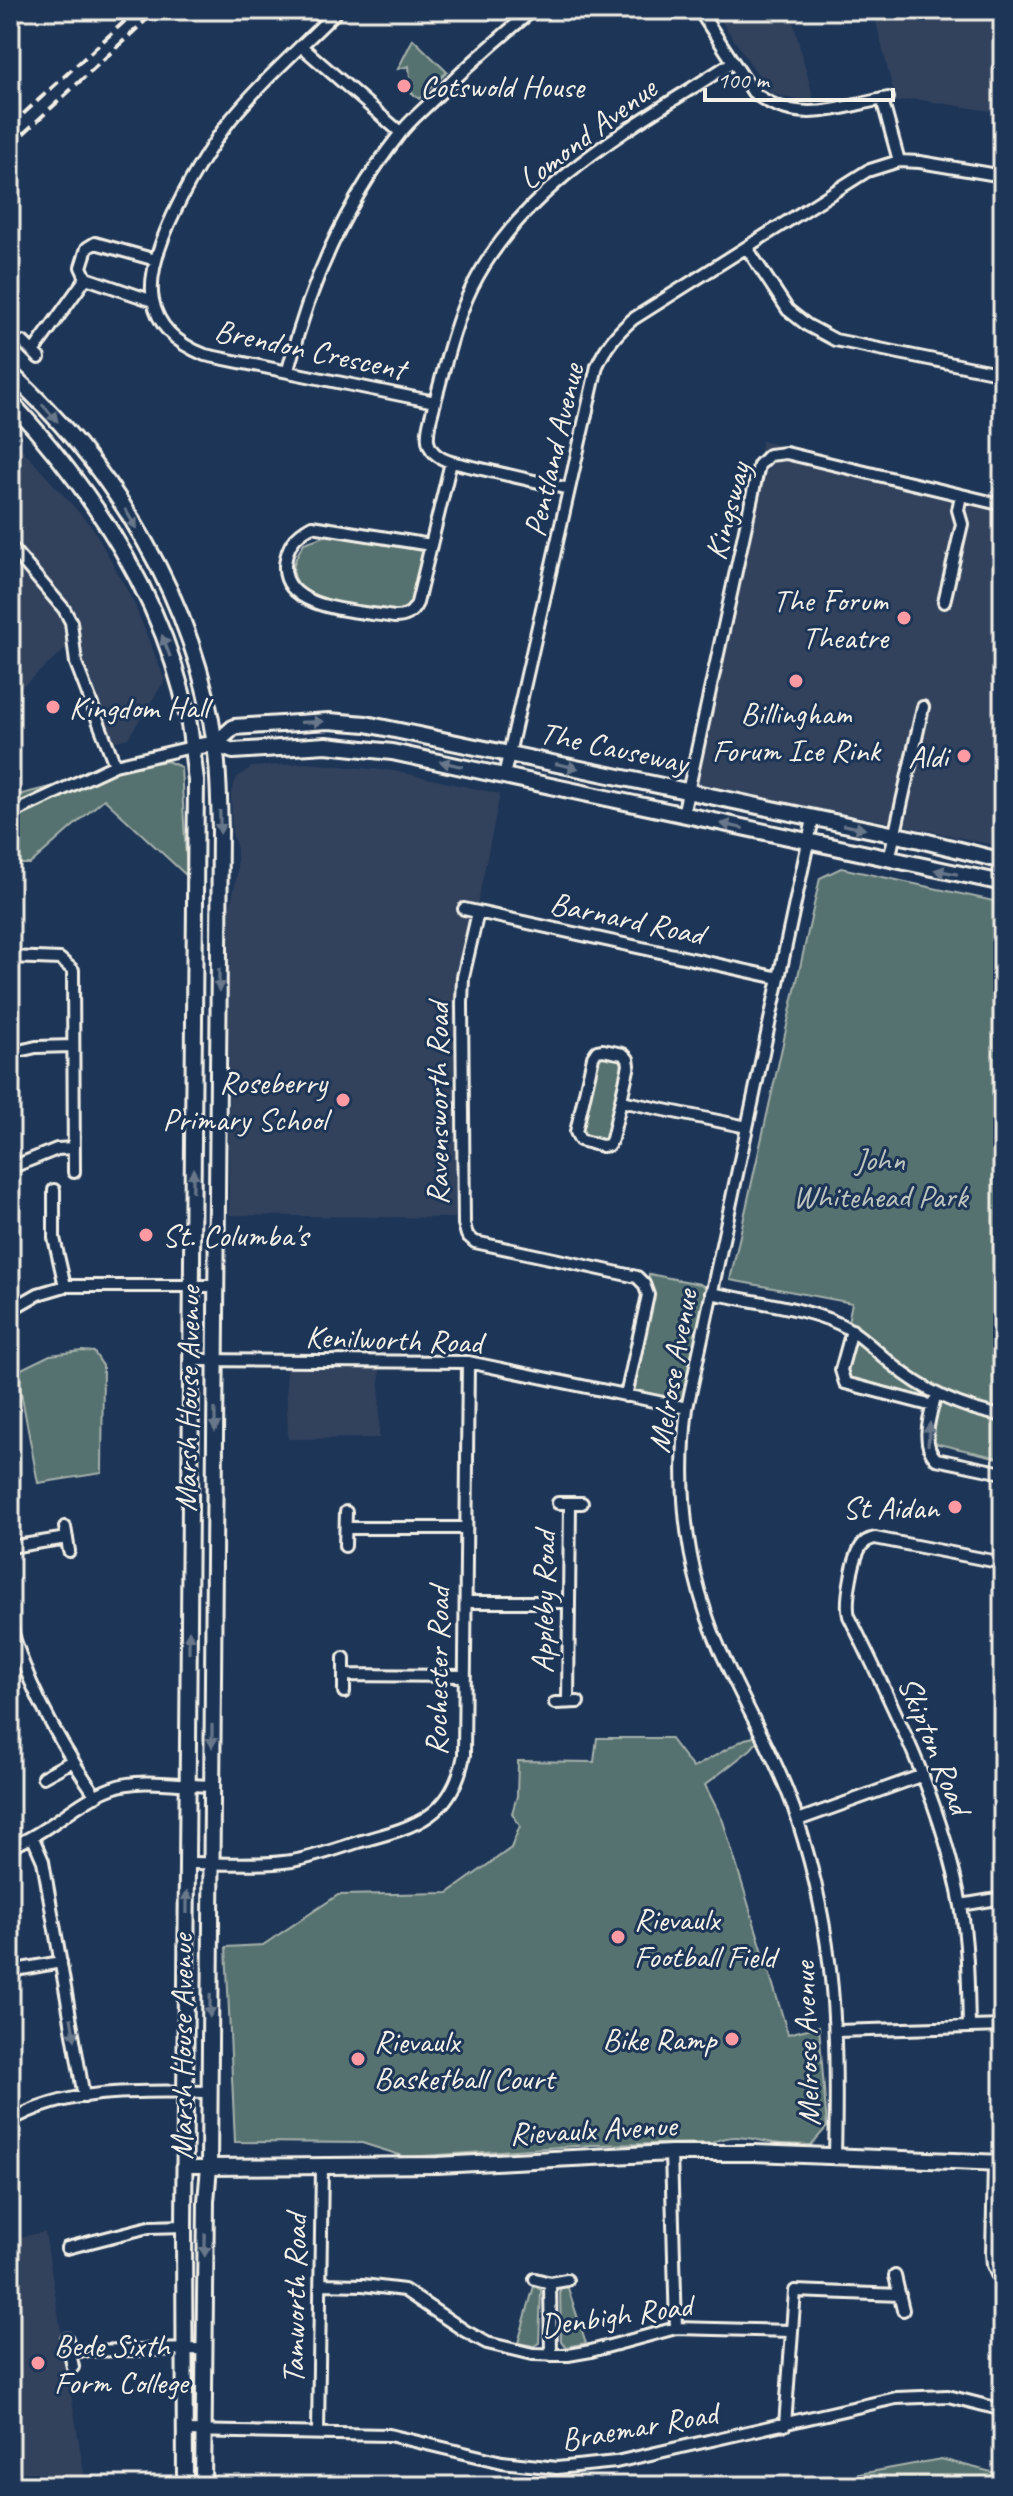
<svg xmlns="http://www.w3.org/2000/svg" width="1013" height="2496" viewBox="0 0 1013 2496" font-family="Caveat,sans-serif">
	<rect width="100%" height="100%" fill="#1d3557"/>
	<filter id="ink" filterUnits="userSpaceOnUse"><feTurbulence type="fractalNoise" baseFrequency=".0125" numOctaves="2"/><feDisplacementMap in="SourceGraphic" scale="16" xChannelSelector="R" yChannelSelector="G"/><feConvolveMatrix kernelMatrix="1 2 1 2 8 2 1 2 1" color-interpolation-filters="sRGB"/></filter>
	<g filter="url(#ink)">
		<path fill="#31425d" d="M745 10H790L815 104 771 94 722 22Z
			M873 10H1003V113L915 99 896 102Z
			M10 436 93 528 133 601 165 680 128 738 112 742 74 642 10 697Z
			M762 441 1003 501V847L885 821 687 784Z
			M307 763 394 771 500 794 477 906 468 921 469 930 457 984 455 1218 229 1215V912L237 876V849L232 832 231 792 237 777 252 767Z
			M286 1367 380 1369 379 1438 288 1439Z
			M45 2232 86 2486H10V2239Z"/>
		<path fill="#57726f" stroke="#a6b2ac" stroke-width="2" d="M413 39 447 72 419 99 411 92 409 66 398 69Z
			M328 535 428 552C425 565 425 584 419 595 401 628 337 604 307 598 291 575 288 568 304 543Z
			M167 761 181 767 187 876 104 799 30 864H10V797L125 768Z
			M841 868 1003 903V1459L921 1440 926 1408 839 1384 844 1340 852 1303 730 1280 820 878Z
			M597 1051 629 1062 609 1145 576 1137Z
			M649 1274 700 1284 707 1288 684 1403 631 1393Z
			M82 1351 94 1352 103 1366 102 1473 38 1483 17 1371 50 1355Z
			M763 1735 751 1749 705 1785 723 1821 788 2034 819 2026 827 2127 811 2145C799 2144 785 2145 773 2143 754 2139 731 2132 712 2143L591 2145 406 2157 362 2143 235 2142 226 1947 263 1945 338 1895 448 1893 511 1848 520 1826 512 1813 517 1796 518 1761 594 1762 597 1738H670L693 1768 745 1739Z
			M567 2285 586 2343 566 2347 561 2341 560 2288Z
			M534 2286 541 2290 539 2343 534 2346 518 2343Z
			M941 2459 1003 2475V2486H794Z"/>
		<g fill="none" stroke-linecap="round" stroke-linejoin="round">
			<g stroke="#f4f1e8" stroke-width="16">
				<path id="street" d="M338 10C302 46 263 80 231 119 202 156 143 253 153 300 158 329 180 345 205 355L435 402
					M699 10 753 92C797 127 839 107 888 98
					M302 47 400 132
					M882 99 899 161
					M747 248 788 310 807 325 835 340 1003 374
					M153 301 86 278 81 267 87 248 95 243 156 260
					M23 342 39 358
					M33 352 86 278
					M288 370C309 286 345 204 399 135 408 122 422 111 433 100 465 68 498 39 533 10
					M569 489 451 462C416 451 429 427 436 398 446 361 455 322 472 287 525 182 638 124 733 62
					M431 545 312 526C295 535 287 545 285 565 282 611 361 611 394 617 405 617 412 614 417 603L451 462
					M10 546 64 609 71 622 76 663 115 765
					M944 602 962 524 958 510 961 495
					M504 776 597 366C606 346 617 333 633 319L867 171 899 161 920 162 1003 176
					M10 814 115 765 192 747
					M683 815 759 465 769 455 786 453 1003 505
					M813 819 687 1408C676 1498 688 1585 728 1667 752 1719 781 1767 798 1821 836 1939 838 2035 835 2156
					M889 860 923 707
					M464 909 779 978
					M478 912 463 977 462 1003 464 1224 467 1235 475 1242 637 1277 644 1284 648 1295 626 1396
					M10 957 60 959 73 970 74 1172
					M603 1050 623 1054 628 1059 629 1065 612 1139 609 1145 602 1146 580 1140 576 1132 593 1057 597 1051Z
					M10 1053 36 1047 73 1046
					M621 1101 747 1127
					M10 1168 57 1149 72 1148
					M54 1190V1238L65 1286
					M711 1293C752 1302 814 1308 849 1329 864 1338 878 1353 892 1364 925 1392 960 1408 1003 1416
					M10 1310 38 1294 65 1286H216
					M852 1330 841 1370 845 1383 933 1406
					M191 1360 468 1362 687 1408
					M934 1401C929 1419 921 1444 936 1459L1003 1473
					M558 1503H582
					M65 1527 69 1551
					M346 1528H465
					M345 1546 346 1512
					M10 1547 67 1538
					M466 1602H568
					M10 1623C26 1684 60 1744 96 1796
					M1003 1647V1654
					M344 1675 464 1676
					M344 1692V1658
					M568 1702 570 1503
					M555 1703 578 1702
					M43 1777 72 1761
					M798 1820 923 1775
					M33 1838 43 1861 84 2097
					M10 1847C48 1833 76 1801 112 1788 141 1777 181 1786 212 1786
					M187 1863C222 1863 258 1866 292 1861 314 1857 337 1849 358 1842 413 1827 452 1819 464 1755L468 1362
					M961 1905 1003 1898
					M10 1971 61 1962
					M969 2027C968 1987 968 1946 961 1906 942 1802 895 1710 849 1616 845 1602 853 1555 863 1544 868 1539 869 1540 875 1538L1003 1563
					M837 2031 1003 2026
					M10 2121C68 2087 144 2091 209 2092
					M671 2153 676 2328
					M994 2163 992 2253 993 2265 1003 2288
					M185 2167H209
					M67 2248 149 2227 184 2226
					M895 2276 903 2310
					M535 2279 550 2283
					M321 2284 363 2285 404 2290 465 2331 487 2343 533 2354 568 2355 591 2351 676 2328 791 2331
					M67 2339 73 2367
					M69 2351 204 2349
					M551 2355 550 2283 567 2280
					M785 2425 795 2291 900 2295
					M185 2431 389 2435 502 2462 557 2468 616 2462 896 2398 948 2396 1003 2410
					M318 2432 322 2167"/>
			</g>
			<g stroke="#f4f1e8" stroke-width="20">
				<path id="secondary" d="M10 373C115 468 196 603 215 745 219 773 219 802 220 830L209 2167 206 2201 203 2486
					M10 401C92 490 164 598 188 719 192 739 193 760 196 780L184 2226 185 2486
					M215 744 234 727 329 721 366 724 920 840 1003 861
					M192 747 215 744 233 751 326 745 392 752 1003 883
					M209 2167 438 2165 671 2153H754L1003 2163"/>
			</g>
			<use href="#street" stroke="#1d3557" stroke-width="10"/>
			<use href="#secondary" stroke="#1d3557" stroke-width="14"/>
			<path stroke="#f4f1e8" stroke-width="4" stroke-dasharray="12 6" stroke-linecap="butt" d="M10 126 137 10
				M10 146 157 10"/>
		</g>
		<defs><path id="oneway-solid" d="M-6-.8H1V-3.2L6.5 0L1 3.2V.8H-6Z" transform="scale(2)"/></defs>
		<g fill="#68778a">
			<use href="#oneway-solid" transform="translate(50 413) rotate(48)"/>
			<use href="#oneway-solid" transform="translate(131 519) rotate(59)"/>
			<use href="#oneway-solid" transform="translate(166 646) rotate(-111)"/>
			<use href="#oneway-solid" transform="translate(312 722) rotate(-2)"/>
			<use href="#oneway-solid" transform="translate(451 764) rotate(-167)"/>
			<use href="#oneway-solid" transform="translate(567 766) rotate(12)"/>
			<use href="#oneway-solid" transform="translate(220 822) rotate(89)"/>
			<use href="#oneway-solid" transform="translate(732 826) rotate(-168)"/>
			<use href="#oneway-solid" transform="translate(854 827) rotate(11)"/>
			<use href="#oneway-solid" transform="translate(946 872) rotate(-169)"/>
			<use href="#oneway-solid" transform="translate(219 980) rotate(90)"/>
			<use href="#oneway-solid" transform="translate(193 1180) rotate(-89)"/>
			<use href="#oneway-solid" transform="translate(215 1420) rotate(90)"/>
			<use href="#oneway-solid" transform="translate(929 1434) rotate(-85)"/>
			<use href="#oneway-solid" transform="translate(189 1642) rotate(-90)"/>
			<use href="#oneway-solid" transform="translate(212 1736) rotate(90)"/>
			<use href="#oneway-solid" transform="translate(187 1902) rotate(-90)"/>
			<use href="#oneway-solid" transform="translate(210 2006) rotate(91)"/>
			<use href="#oneway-solid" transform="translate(73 2029) rotate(80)"/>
			<use href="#oneway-solid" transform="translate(205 2245) rotate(91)"/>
		</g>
	</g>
	<g fill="#ff9aa2" stroke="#1d3557" stroke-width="3">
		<circle cx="404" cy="86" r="8"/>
		<circle cx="904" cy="618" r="8"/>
		<circle cx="796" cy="681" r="8"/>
		<circle cx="53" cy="707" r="8"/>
		<circle cx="964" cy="756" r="8"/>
		<circle cx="343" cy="1100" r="8"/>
		<circle cx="146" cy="1235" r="8"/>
		<circle cx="955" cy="1507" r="8"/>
		<circle cx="618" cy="1937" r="8"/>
		<circle cx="732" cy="2039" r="8"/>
		<circle cx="358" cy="2059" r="8"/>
		<circle cx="38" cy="2363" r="8"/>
	</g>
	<g text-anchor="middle" stroke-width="6" stroke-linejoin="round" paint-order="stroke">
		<g font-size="32" fill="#f4f1e8" stroke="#1d3557" text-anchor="start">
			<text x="420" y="97">Cotswold House</text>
			<text x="888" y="611" text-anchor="end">The Forum<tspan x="888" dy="37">Theatre</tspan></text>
			<text x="69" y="718">Kingdom Hall</text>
			<text x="796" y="724" text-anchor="middle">Billingham<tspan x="796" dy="37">Forum Ice Rink</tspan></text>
			<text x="948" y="767" text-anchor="end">Aldi</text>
			<text x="327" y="1093" text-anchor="end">Roseberry<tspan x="327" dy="37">Primary School</tspan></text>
			<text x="162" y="1246">St. Columba's</text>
			<text x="939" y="1518" text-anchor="end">St Aidan</text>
			<text x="634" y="1930">Rievaulx<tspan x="634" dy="37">Football Field</tspan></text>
			<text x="716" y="2050" text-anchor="end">Bike Ramp</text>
			<text x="374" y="2052">Rievaulx<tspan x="374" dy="37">Basketball Court</tspan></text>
			<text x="54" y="2356">Bede Sixth<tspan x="54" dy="37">Form College</tspan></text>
		</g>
		<g font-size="32" fill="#f4f1e8" stroke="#1d3557">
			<text transform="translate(587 133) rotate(-37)" y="11">Lomond Avenue</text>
			<text transform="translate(310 349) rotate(12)" y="11">Brendon Crescent</text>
			<text transform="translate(553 450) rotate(-77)" y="11">Pentland Avenue</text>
			<text transform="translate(727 511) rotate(-75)" y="11">Kingsway</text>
			<text transform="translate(614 747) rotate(12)" y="11">The Causeway</text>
			<text transform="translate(627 918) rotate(12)" y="11">Barnard Road</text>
			<text transform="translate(437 1104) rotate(-90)" y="11">Ravensworth Road</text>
			<text transform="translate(394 1339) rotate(2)" y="11">Kenilworth Road</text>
			<text transform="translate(672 1371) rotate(-80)" y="11">Melrose Avenue</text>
			<text transform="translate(187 1399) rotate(-89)" y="11">Marsh House Avenue</text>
			<text transform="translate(543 1602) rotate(-89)" y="11">Appleby Road</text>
			<text transform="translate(437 1671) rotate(-89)" y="11">Rochester Road</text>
			<text transform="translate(935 1745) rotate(68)" y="11">Skipton Road</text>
			<text transform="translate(806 2044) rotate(-92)" y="11">Melrose Avenue</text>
			<text transform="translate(181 2047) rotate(-90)" y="11">Marsh House Avenue</text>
			<text transform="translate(593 2129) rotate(-3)" y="11">Rievaulx Avenue</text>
			<text transform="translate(294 2299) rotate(-89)" y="11">Tamworth Road</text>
			<text transform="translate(616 2315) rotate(-8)" y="11">Denbigh Road</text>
			<text transform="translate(639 2426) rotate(-10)" y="11">Braemar Road</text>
		</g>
		<g font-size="32" fill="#bdc5be" stroke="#1d3557">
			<text x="880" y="1170">John<tspan x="880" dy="37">Whitehead Park</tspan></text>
		</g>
	</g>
	<rect width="1013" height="2496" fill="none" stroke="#1d3557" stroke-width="40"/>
	<rect x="20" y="20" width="973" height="2456" fill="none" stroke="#f4f1e8" stroke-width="3" filter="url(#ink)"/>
	<path d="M705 88v12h188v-12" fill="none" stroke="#f4f1e8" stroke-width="4"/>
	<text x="717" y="88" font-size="24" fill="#f4f1e8" stroke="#1d3557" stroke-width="6" paint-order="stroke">100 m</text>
</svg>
